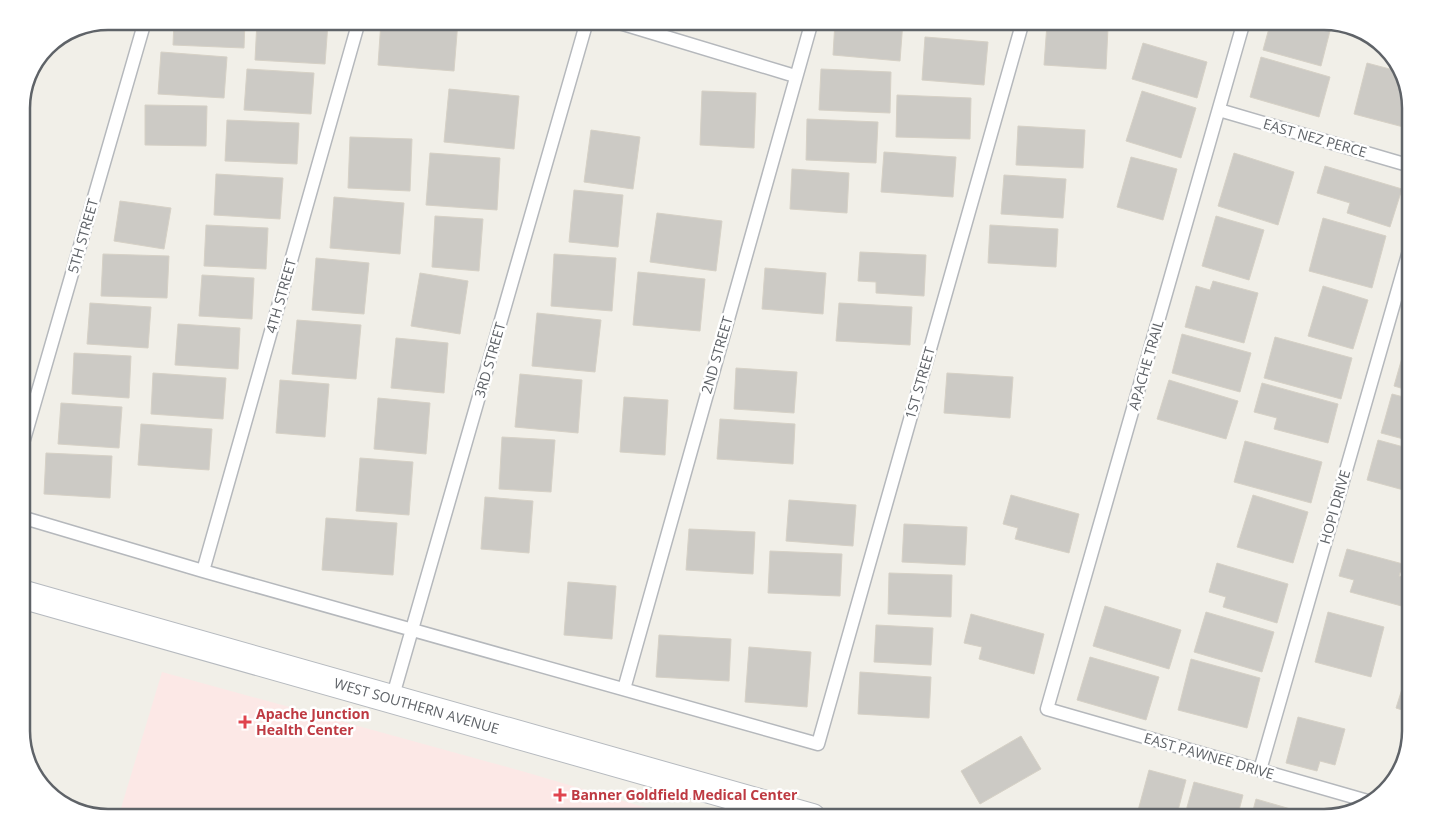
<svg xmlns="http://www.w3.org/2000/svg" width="1432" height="839" viewBox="0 0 1432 839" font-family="'Open Sans',sans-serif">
	<rect width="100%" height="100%" fill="#f1efe8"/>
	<path fill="#fce8e6" d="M162 672 525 772 681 818H118Z"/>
	<path fill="#cccac5" stroke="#d6d1c6" d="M174 21H245L244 48 173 45Z
		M257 21 328 23 325 64 255 60Z
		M381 21H458L454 71 378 65Z
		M835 21H903L900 61 833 55Z
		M929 21H1002V29L929 25Z
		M1271 21H1324L1332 23 1321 66 1263 50Z
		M1047 24 1108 28 1106 69 1044 65Z
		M925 37 988 42 984 85 922 80Z
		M1143 43 1207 62 1197 98 1132 79Z
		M161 52 227 57 224 98 158 94Z
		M1261 57 1330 77 1319 117 1250 97Z
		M1367 63 1401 72 1411 103V129L1354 114Z
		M247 69 314 73 311 114 244 110Z
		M821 69 891 72 890 113 819 110Z
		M449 89 519 96 514 149 444 142Z
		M702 91 756 93 754 148 700 145Z
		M1142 91 1196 108 1181 158 1126 141Z
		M897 95 971 98 970 139 896 137Z
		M145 105 207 106 206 146 145 145Z
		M807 119 878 122 876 163 806 160Z
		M227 120 299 123 297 164 225 161Z
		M1018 126 1085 130 1083 168 1016 165Z
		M591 130 640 137 633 189 584 182Z
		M350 137 412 139 410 191 348 188Z
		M884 152 956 157 953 197 881 192Z
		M430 153 500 158 497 210 426 205Z
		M1234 153 1294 172 1278 225 1218 206Z
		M1131 157 1177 169 1163 220 1117 207Z
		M1325 166 1402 189 1390 227 1347 213 1350 203 1317 193Z
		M792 169 849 173 847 213 790 209Z
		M216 174 283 178 280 219 214 215Z
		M1004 175 1066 179 1063 218 1001 214Z
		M574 190 623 195 618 247 569 242Z
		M334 197 404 203 400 254 330 248Z
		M120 201 171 208 164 249 114 241Z
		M657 213 722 221 716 271 650 262Z
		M435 216 483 219 479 271 432 267Z
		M1216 216 1264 230 1249 280 1202 266Z
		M1323 218 1386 236 1372 288 1309 271Z
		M206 225 268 228 266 269 204 266Z
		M990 225 1058 229 1056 267 988 263Z
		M860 252 926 255 924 296 876 293V282L858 281Z
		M103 254 169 256 167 298 101 296Z
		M554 254 616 258 612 311 551 306Z
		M316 258 369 263 364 314 312 310Z
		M765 268 826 273 823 314 762 309Z
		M638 272 705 279 700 331 633 325Z
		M420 273 468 281 460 334 411 326Z
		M202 275 254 278 252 319 199 316Z
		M1213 281 1258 293 1244 343 1185 327 1196 286 1210 290Z
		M1323 286 1368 300 1353 349 1308 336Z
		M90 303 151 307 148 348 87 344Z
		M839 303 912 307 910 345 836 341Z
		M537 313 601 320 595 372 532 366Z
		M297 320 361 325 356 379 292 374Z
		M178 324 240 328 238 369 175 365Z
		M1409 333H1411V391L1394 386Z
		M1182 334 1251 353 1240 392 1172 373Z
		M1275 337 1352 358 1341 399 1264 378Z
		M396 338 448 343 444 393 391 388Z
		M74 353 131 356 129 398 72 394Z
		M736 368 797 372 794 413 734 409Z
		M153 373 226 378 223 419 151 414Z
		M947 373 1013 377 1010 418 944 413Z
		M520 374 582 380 578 433 515 427Z
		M280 380 329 384 325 437 276 433Z
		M1169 380 1238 401 1226 439 1157 419Z
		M1262 383 1338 404 1328 443 1274 429 1277 418 1254 412Z
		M1392 394 1411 399V441L1381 433Z
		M624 397 668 400 665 455 620 452Z
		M378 398 430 403 426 454 374 449Z
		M61 403 122 407 119 448 58 444Z
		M720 419 795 424 793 464 717 459Z
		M141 424 212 429 209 470 138 465Z
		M502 437 555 440 551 492 499 489Z
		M1378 440 1411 449V492L1367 480Z
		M1245 441 1322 462 1311 503 1234 482Z
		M46 453 112 456 110 498 44 494Z
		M360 458 413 462 409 515 356 511Z
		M1011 495 1079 514 1069 553 1015 539 1018 528 1003 524Z
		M1253 495 1308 512 1293 563 1237 547Z
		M485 497 533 501 529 553 481 549Z
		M789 500 856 505 853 546 786 541Z
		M326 518 397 523 393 575 322 570Z
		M904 524 967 527 965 565 902 562Z
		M689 529 755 532 753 574 686 570Z
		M1347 549 1403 564 1399 576 1411 579V601L1409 608 1350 592 1354 580 1339 576Z
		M770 551 842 554 840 596 768 593Z
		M1217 563 1288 584 1277 623 1223 607 1226 597 1209 592Z
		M889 573 952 575 951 617 888 614Z
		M568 582 616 586 612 639 564 635Z
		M1105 606 1181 630 1169 669 1093 646Z
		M1206 612 1274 632 1262 672 1194 652Z
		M1328 612 1384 627 1371 677 1315 662Z
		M971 614 1044 634 1034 674 979 659 982 647 964 643Z
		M876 625 933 628 931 665 874 662Z
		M659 635 731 639 729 681 656 677Z
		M749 647 811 652 807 707 745 702Z
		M1090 657 1159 677 1146 720 1077 700Z
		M1191 659 1260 678 1247 728 1178 710Z
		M1408 670 1411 671V713L1396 708Z
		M860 672 931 677 929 718 858 714Z
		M1298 717 1345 729 1335 765 1320 761 1317 771 1286 763Z
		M1408 721 1411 722V731L1398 776 1393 774Z
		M1021 736 1041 769 980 804 961 771Z
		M1149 770 1186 780 1176 818H1136Z
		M1194 782 1243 795 1237 818H1184Z
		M1256 799 1294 810 1291 818H1251Z"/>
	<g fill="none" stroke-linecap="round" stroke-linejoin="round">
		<g stroke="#b5b8bc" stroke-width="15">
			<path id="service" d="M613 21 795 76
				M1244 21 1047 709 1371 802
				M1219 110 1411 166
				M21 450 145 21
				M21 517 203 571 818 744 1023 21
				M203 571 359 21
				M624 689 812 21
				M392 699 587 21
				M1260 770 1411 244"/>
		</g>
		<g stroke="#b6babf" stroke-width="30">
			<g id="secondary">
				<path id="s1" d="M21 594 812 818"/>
			</g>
		</g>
		<use href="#service" stroke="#fff" stroke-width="12"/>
		<use href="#secondary" stroke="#fff" stroke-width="28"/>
	</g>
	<g fill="#e0444e" stroke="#fff" stroke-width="2">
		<path d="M242.5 714.5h5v5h5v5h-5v5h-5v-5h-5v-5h5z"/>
		<path d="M557.5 787.5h5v5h5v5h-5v5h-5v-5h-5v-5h5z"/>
	</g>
	<g text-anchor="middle" stroke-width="5" stroke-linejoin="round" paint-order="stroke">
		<g font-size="14" fill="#5f6368" stroke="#fff">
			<text transform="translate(1315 138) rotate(16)" y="5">EAST NEZ PERCE</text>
			<text transform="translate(83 236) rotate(-74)" y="5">5TH STREET</text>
			<text transform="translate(281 296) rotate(-74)" y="5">4TH STREET</text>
			<text transform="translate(717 355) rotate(-74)" y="5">2ND STREET</text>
			<text transform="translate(490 360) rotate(-74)" y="5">3RD STREET</text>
			<text transform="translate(1146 365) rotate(-74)" y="5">APACHE TRAIL</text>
			<text transform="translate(920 383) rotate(-74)" y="5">1ST STREET</text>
			<text transform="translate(1335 507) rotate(-74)" y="5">HOPI DRIVE</text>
			<text dy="5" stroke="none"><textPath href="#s1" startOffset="411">WEST SOUTHERN AVENUE</textPath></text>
			<text transform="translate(1209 756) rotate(16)" y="5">EAST PAWNEE DRIVE</text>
		</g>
		<g font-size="14" font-weight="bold" fill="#be3a42" stroke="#fff" text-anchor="start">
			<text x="256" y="719">Apache Junction<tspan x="256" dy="16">Health Center</tspan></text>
			<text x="571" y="800">Banner Goldfield Medical Center</text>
		</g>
	</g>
	<path d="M0 0H1432V839H0ZM108 30H1324A78 78 0 0 1 1402 108V731A78 78 0 0 1 1324 809H108A78 78 0 0 1 30 731V108A78 78 0 0 1 108 30Z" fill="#fff" fill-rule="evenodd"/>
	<path fill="none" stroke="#5f6368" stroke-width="2.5" d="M108 30H1324A78 78 0 0 1 1402 108V731A78 78 0 0 1 1324 809H108A78 78 0 0 1 30 731V108A78 78 0 0 1 108 30Z"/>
</svg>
